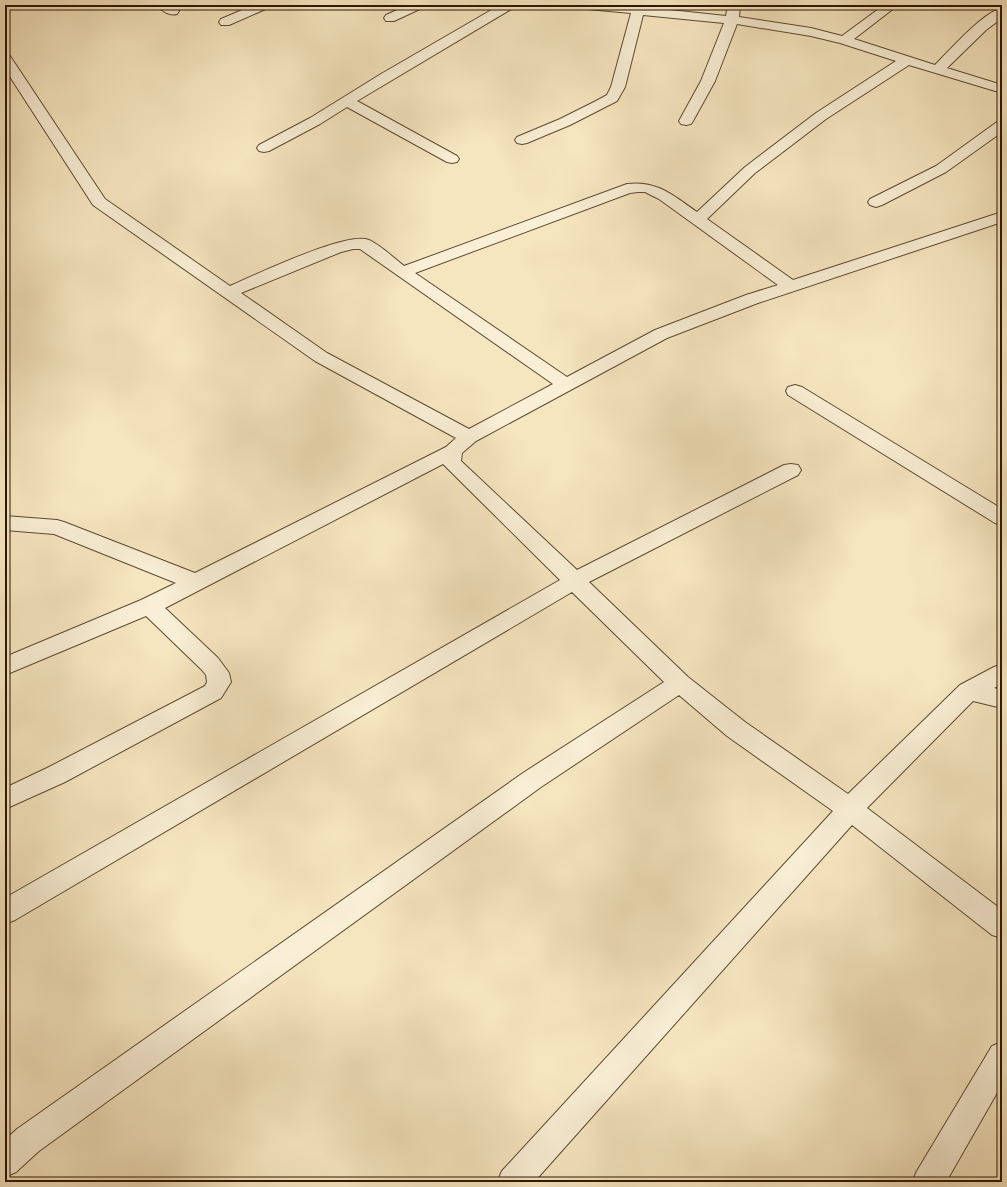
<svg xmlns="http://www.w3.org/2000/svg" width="1007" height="1187" viewBox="0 0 1007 1187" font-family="'IM FELL French Canon',serif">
	<rect width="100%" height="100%" fill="#f6e6c0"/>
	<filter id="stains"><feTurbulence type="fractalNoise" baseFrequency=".005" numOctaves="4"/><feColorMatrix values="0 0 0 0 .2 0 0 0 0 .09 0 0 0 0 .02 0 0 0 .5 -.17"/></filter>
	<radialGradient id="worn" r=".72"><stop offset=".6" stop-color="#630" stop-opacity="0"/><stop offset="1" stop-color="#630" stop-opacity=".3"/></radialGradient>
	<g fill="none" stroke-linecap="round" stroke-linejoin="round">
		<g stroke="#5e4a30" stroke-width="2">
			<path id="minor" d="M5 5H16L14 8 5 10Z
				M157 5H172L179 11 177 14C170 16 161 11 157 5Z
				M254 5H270L268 8 229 25H221L219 22 221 19Z
				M408 5H424L422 8 394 21H386L384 18 386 15Z
				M500 5H515L513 8 357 101 457 156 459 159 457 162 452 163 447 162 347 107 320 124 269 151 264 152 259 151 257 148 259 145 310 118 381 74Z
				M581 5H623L726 16 728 5H740L739 17 811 28 842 36 884 5H898L854 39 935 65C950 50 982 13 1002 8V18L986 30 947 68 1002 85V93L909 65 826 119 755 173 707 219 793 280 1002 212V222L758 303 667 338 476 441 462 453 461 461 577 570 784 465 791 464 798 465 801 470 798 475 589 582 688 677 745 722 848 794 960 685 994 667 1002 664V684L994 688 1002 690V708L973 701 867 808 1002 910V938L992 935 852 825 534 1182H497L502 1171 833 811 727 736 679 695 541 787 39 1151 16 1172 5 1177V1140L17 1129 523 773 664 682 572 592 15 920 5 924V898L560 580 443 464 165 608 218 658 229 673 231 682 221 698 65 782 5 809V788L47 768 205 686 207 682 206 675 202 670 146 616 5 675V657L141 600 176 583 54 534 5 530V516L57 520 64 522 195 573 446 447 456 438 315 361 93 205 5 69V55L10 56 105 199 230 286C255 275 347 231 369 240 380 245 394 258 404 266L627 184C657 180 674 196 697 212L745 167 816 113 896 61 840 43 811 36 737 24 715 81 693 121 691 124 686 125 681 124 679 121 701 81 724 23 643 15 625 87 617 101 570 125 527 143 522 144 517 143 515 140 517 137 560 119 596 101 607 95 611 87 631 13 587 9 583 8ZM638 192H645L659 199 778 285 746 295 655 330 567 377 415 273 630 193ZM353 249H360L553 384 469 429 327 353 241 293 341 252Z
				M1002 121V132L946 172 882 205 876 207 870 205 868 202 870 199 936 166 997 122Z
				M795 385 802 387 1002 509V525L995 523 788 395 786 391 788 387Z
				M1002 1042V1084L946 1182H912L917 1171 992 1046Z"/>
		</g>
		<use href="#minor" fill="#f9efd6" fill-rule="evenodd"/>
	</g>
	<rect width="1007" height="1187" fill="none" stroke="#f6e6c0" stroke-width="20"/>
	<rect x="6" y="6" width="995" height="1175" fill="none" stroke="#2c1600" stroke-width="2"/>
	<rect x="10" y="10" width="987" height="1167" fill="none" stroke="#2c1600"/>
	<rect width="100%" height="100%" filter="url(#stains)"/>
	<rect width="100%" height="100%" fill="url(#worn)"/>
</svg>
